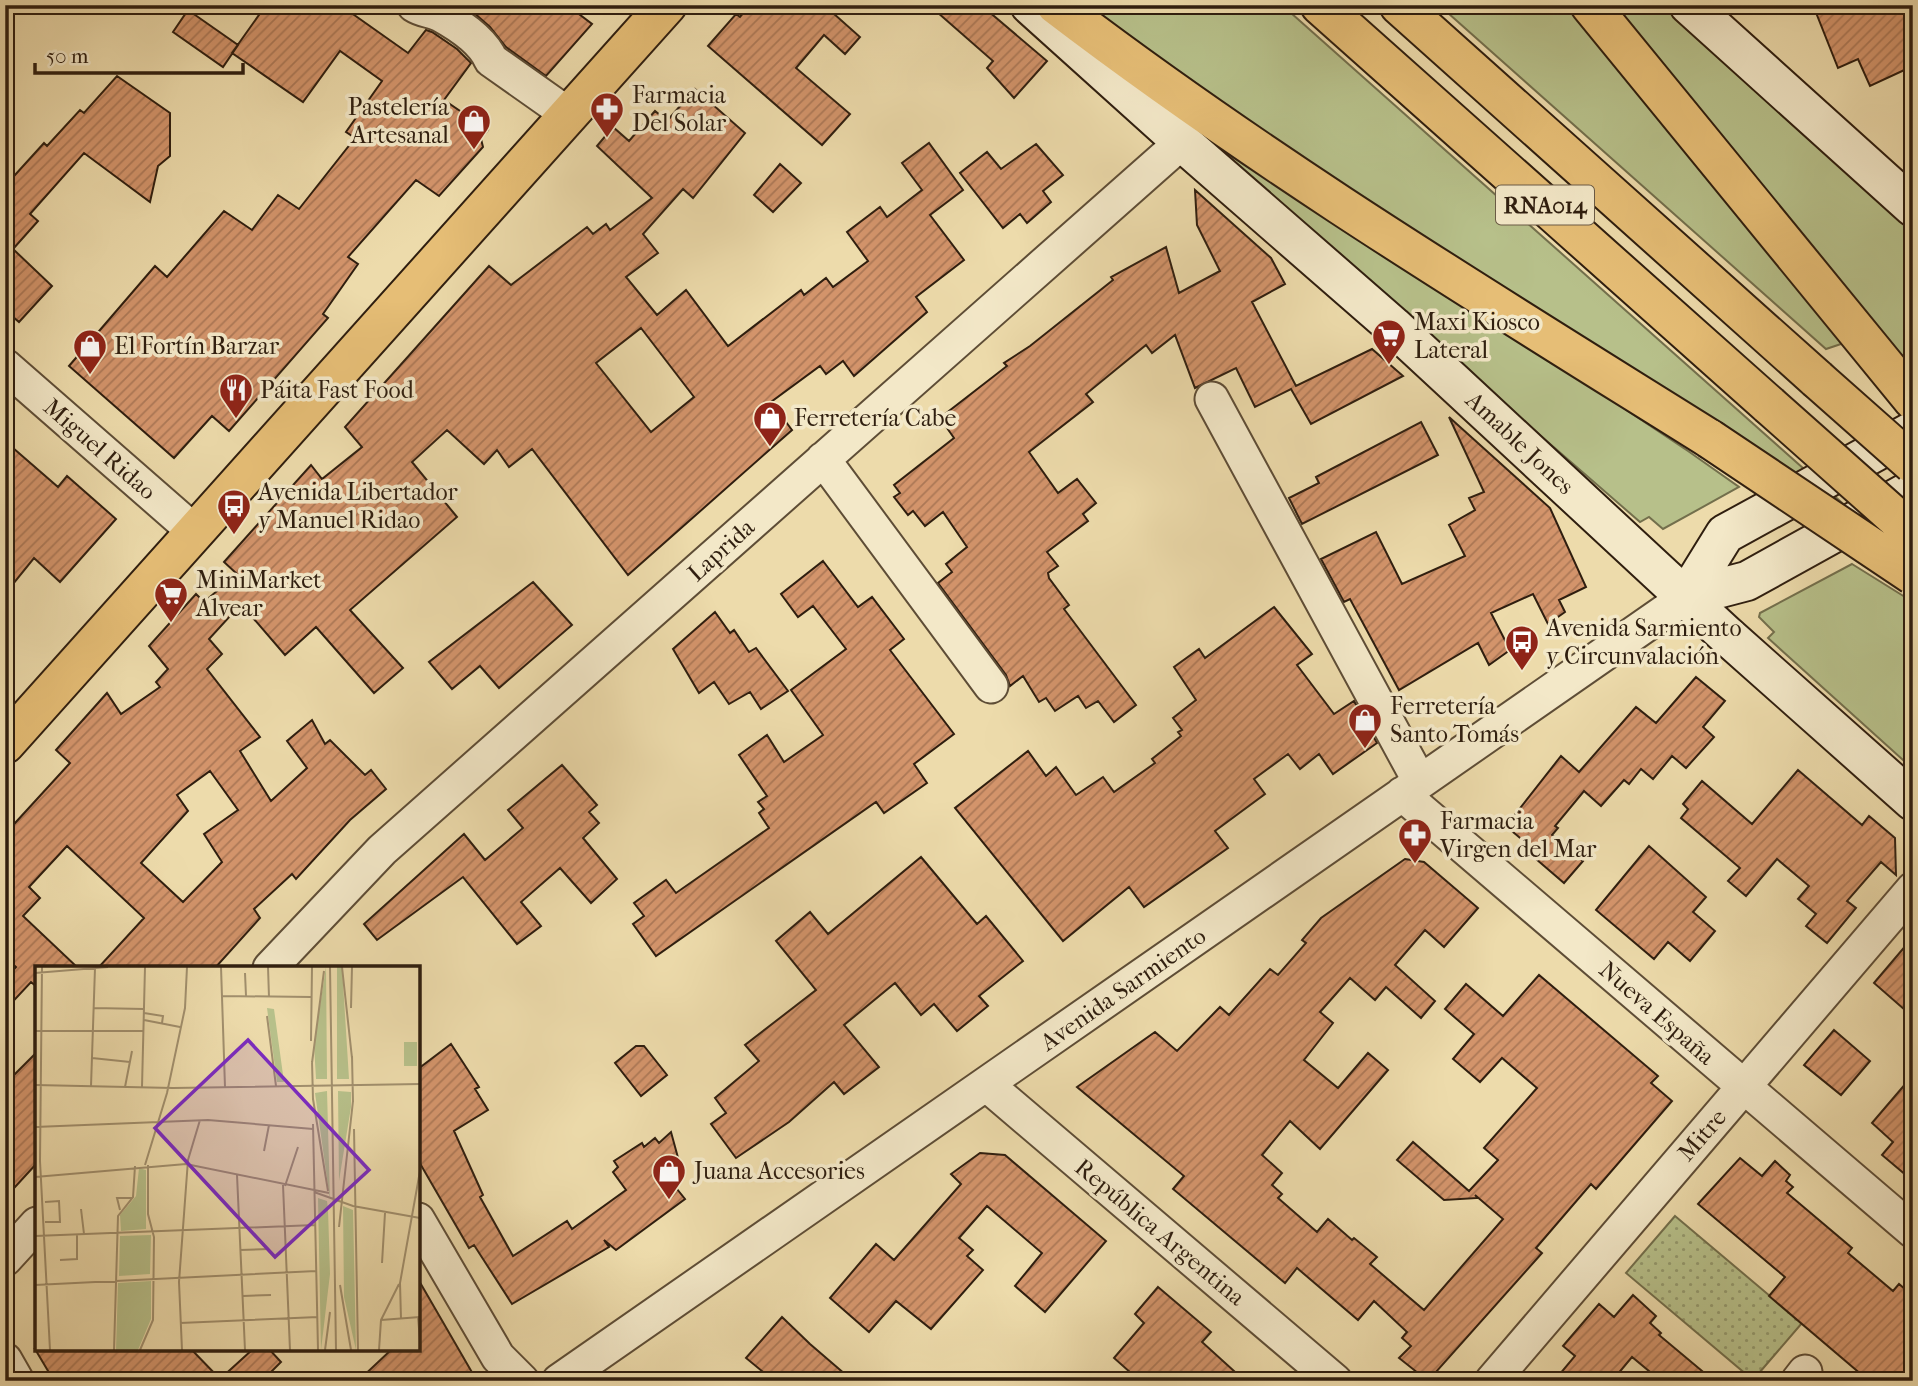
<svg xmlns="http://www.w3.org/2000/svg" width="1918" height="1386" viewBox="0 0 1918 1386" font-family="'IM FELL French Canon',serif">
	<defs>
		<pattern id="park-dots" width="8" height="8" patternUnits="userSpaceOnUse" patternTransform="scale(1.75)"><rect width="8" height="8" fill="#b7c08a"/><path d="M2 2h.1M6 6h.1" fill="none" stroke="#959b6f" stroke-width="1.8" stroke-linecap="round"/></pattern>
		<pattern id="building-hatch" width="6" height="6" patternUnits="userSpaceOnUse" patternTransform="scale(1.75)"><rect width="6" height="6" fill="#d3946b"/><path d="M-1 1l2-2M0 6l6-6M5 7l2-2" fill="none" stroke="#ac7856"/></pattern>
	</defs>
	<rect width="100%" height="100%" fill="#eddbab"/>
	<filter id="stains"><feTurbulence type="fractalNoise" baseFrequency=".00286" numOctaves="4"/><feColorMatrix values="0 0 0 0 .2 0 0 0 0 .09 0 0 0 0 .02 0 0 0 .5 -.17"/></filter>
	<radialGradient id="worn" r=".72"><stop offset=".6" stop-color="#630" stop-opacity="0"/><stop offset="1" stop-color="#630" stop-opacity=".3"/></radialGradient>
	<path fill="#b7c08a" stroke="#736f4c" stroke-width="2" d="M1076 5H1282L1867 525 1487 285Z
		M1439 5H1579L1844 343 1826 349Z
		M1612 5H1669L1913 228V367L1887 340Z
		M1131 80 1688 451 1739 487 1663 529 1649 517 1640 522Z
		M1852 564 1913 602V769L1768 638 1774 632 1759 617 1760 613Z"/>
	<path fill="url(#park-dots)" stroke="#736f4c" stroke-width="2" d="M1675 1216 1802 1323 1753 1380 1626 1273Z"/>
	<path fill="url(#building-hatch)" stroke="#2f1e0f" stroke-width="2" fill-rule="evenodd" d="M266 5H340L408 53 426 30 432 32 457 49 471 63 444 100 488 130 481 139 483 147 439 196 416 180 348 257 358 264 323 314 328 318 229 431 212 416 174 458 69 366 155 266 167 277 224 211 252 230 278 195 299 209 355 138 346 132 382 81 340 51 303 102 232 53Z
		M478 5H567L592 24 546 76 506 47 490 27 473 12Z
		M750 5H824L860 37 845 54 824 35 796 68 850 114 822 145 708 46 736 14 740 17Z
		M929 5H981L1047 61 1014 98 987 68 993 61Z
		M1813 5H1913V66L1870 86 1858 59 1838 68Z
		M188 10 238 45 223 67 173 32Z
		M117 76 170 113V156L158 166 150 202 84 153 30 214 38 221 13 249 52 286 19 322 5 310V186L44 143 47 146 80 110 84 113Z
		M695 89 745 133 693 198 683 189 643 234 658 253 626 277 657 315 686 290 728 346 801 290 804 295 826 278 833 287 868 261 847 232 880 207 887 217 922 190 902 163 929 143 963 190 930 215 964 260 916 297 927 312 854 376 843 361 826 374 820 366 771 402 792 430 628 575 532 449 509 467 497 450 484 464 447 430 412 462 457 517 350 610 403 668 374 693 316 627 285 655 241 604 209 639 222 654 207 669 260 737 240 751 271 801 307 768 287 741 312 720 325 744 330 740 365 775 371 770 386 789 350 820 296 879 292 874 254 909 260 918 215 968H98L144 918 67 846 29 887 40 898 23 916 78 968H37V987L31 982 5 1010V979L16 967 5 957V834L70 763 56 750 107 693 121 714 160 687 156 682 168 669 149 646 196 594 204 602 237 574 224 562 311 465 322 479 362 447 345 427 489 266 511 285 587 227 593 234 606 224 610 230 652 198 597 146 613 127 629 141 655 111 667 121ZM641 328 694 397 651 432 596 363ZM210 771 238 810 204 834 222 862 183 902 141 863 188 811 177 795Z
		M1036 144 1063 175 1043 191 1051 202 1027 223 1020 214 1003 228 960 173 987 152 1001 169Z
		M780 164 801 183 773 212 754 195Z
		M1195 190 1271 258 1285 284 1252 302 1296 386 1372 349 1403 376 1311 424 1291 389 1255 407 1236 368 1195 388 1175 335 1152 353 1146 345 1086 394 1093 402 1029 452 1058 493 1077 479 1096 503 1083 514 1088 521 1047 552 1058 566 1048 573 1049 578 1069 605 1064 609 1136 705 1114 722 1098 701 1086 708 1078 696 1055 711 1046 698 1039 702 1023 676 1010 686 1006 675 938 583 952 572 946 564 967 547 943 512 925 526 913 511 908 515 894 497 900 493 894 485 954 438 940 418 1007 366 1004 363 1030 346 1113 280 1111 277 1166 247 1179 293 1220 271 1197 225Z
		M1449 417 1550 508 1586 587 1559 600 1565 612 1548 624 1533 594 1491 613 1510 650 1489 665 1478 643 1399 690 1350 599 1344 602 1321 559 1376 532 1402 584 1465 556 1449 525 1475 510 1469 498 1484 492Z
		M1421 422 1438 455 1302 524 1289 498 1319 483 1316 477Z
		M5 441 58 487 67 476 116 519 60 582 34 558 5 594Z
		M823 561 858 607 872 597 904 639 890 650 954 734 914 764 927 783 884 813 876 802 656 956 633 924 644 916 634 903 666 880 676 893 769 828 759 813 764 809 758 802 767 796 739 755 767 735 784 762 823 735 791 690 846 649 813 606 798 617 781 594Z
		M533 582 572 625 499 688 480 666 452 689 429 662Z
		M1274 607 1312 654 1297 665 1334 714 1354 701 1377 743 1333 774 1319 754 1300 769 1288 754 1254 779 1265 794 1215 831 1228 848 1144 907 1129 887 1063 941 955 808 1028 751 1046 776 1056 767 1076 795 1103 777 1114 792 1155 763 1152 759 1181 736 1178 732 1182 730 1173 718 1196 700 1174 667 1199 649 1205 658Z
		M715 612 730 633 734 630 749 652 756 648 788 691 761 709 750 692 729 704 714 682 699 693 673 649Z
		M1696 677 1725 701 1703 727 1714 737 1686 768 1672 756 1653 779 1641 769 1629 784 1624 780 1601 806 1584 791 1555 826 1558 828 1552 835 1583 861 1564 883 1529 853 1533 849 1506 826 1561 756 1579 772 1636 707 1656 723Z
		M562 765 597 805 589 812 599 823 583 838 617 879 591 903 560 868 521 902 541 926 517 944 463 877 377 940 364 924 464 834 485 860 523 828 508 810Z
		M1798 770 1862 825 1869 816 1895 838 1896 875 1881 862 1847 901 1856 908 1827 943 1806 926 1816 914 1798 899 1809 886 1777 859 1746 896 1728 881 1740 868 1681 818 1688 809 1683 804 1702 781 1752 824Z
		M1649 846 1706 897 1693 912 1715 931 1690 961 1668 942 1654 959 1596 910Z
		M921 857 977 924 986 916 1023 961 979 996 988 1006 957 1031 934 1004 921 1015 895 983 844 1025 879 1067 844 1094 834 1082 789 1122 736 1158 711 1124 726 1113 715 1098 759 1061 745 1045 816 990 776 941 810 912 828 934Z
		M1405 859 1424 862 1478 908 1444 947 1425 930 1395 965 1435 1001 1421 1018 1386 987 1375 1000 1350 978 1320 1012 1333 1023 1304 1060 1338 1088 1368 1053 1388 1070 1320 1149 1290 1121 1262 1155 1282 1173 1272 1185 1282 1194 1278 1198 1317 1232 1328 1219 1352 1240 1354 1238 1377 1257 1370 1264 1424 1310 1436 1296 1503 1219 1475 1195 1478 1198 1444 1200 1397 1160 1413 1142 1469 1191 1498 1160 1484 1148 1537 1088 1502 1058 1480 1082 1453 1059 1474 1034 1445 1009 1466 984 1503 1016 1539 975 1658 1076 1651 1083 1672 1101 1596 1189 1591 1184 1536 1248 1542 1253 1428 1381 1399 1358 1411 1346 1402 1338 1407 1332 1374 1301 1358 1320 1297 1268 1285 1283 1173 1189 1184 1176 1077 1087 1155 1032 1177 1051 1220 1007 1229 1015 1270 969 1278 975 1306 943 1302 940 1321 918Z
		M1913 937V1017L1874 983Z
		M1834 1030 1870 1061 1841 1095 1804 1065Z
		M451 1044 479 1087 475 1089 488 1110 454 1131 483 1195 480 1197 513 1256 567 1221 572 1229 626 1190 613 1172 618 1167 614 1161 642 1143 644 1147 655 1138 659 1143 671 1132 680 1165 677 1189 685 1199 616 1250 604 1240 609 1247 512 1304 474 1245 469 1248 418 1160V1069Z
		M636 1046H644L667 1075 641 1096 615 1063Z
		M37 1052V1163L5 1198V1084Z
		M1913 1075V1181L1882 1155 1893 1142 1872 1123Z
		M980 1153 1005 1155 1106 1241 1045 1312 1015 1286 1042 1253 987 1206 959 1238 973 1250 967 1256 983 1270 931 1329 896 1301 869 1332 830 1298 876 1244 894 1260 961 1184 951 1174Z
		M1740 1158 1762 1176 1775 1161 1790 1175 1786 1181 1793 1187 1787 1193 1852 1248 1848 1253 1893 1291 1899 1284 1913 1296V1381H1869L1769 1296 1785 1277 1698 1204Z
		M418 1279 477 1381H358L392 1349H418Z
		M1158 1287 1211 1332 1202 1342 1245 1381H1140L1114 1358 1144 1323 1135 1314Z
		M1633 1295 1656 1316 1650 1323 1661 1333 1659 1335 1714 1381H1661L1632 1357 1612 1381H1554L1575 1356 1563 1346 1599 1304 1614 1317Z
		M782 1317 810 1344 853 1381H774L746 1358Z
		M35 1349H191L220 1379 253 1349H269L281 1362 262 1381H54Z"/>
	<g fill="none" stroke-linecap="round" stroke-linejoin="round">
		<g stroke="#5e4d36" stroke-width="37">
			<path id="street" d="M414 5C423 11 432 10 441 15 459 25 483 41 491 60L569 115
				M5 366 195 532
				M1212 399 1420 782
				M823 459 991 686
				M1402 794 1913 1231
				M270 968 382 850 1182 142
				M986 1084 1335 1381
				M418 1220 498 1357 522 1381
				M5 1259 37 1224
				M5 1360 17 1381
				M559 1381 1686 597
				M1492 1381 1913 889
				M1798 1381 1805 1372"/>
		</g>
		<g stroke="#2f1e0f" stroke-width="42">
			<path id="secondary" d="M1030 5 1182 142 1393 326 1724 633 1913 801
				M1689 5 1913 207
				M1686 597 1725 534 1913 431
				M1686 597 1747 581 1913 489"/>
		</g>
		<g stroke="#2f1e0f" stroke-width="42">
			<path id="primary" d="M5 744 667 5"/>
		</g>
		<g stroke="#2f1e0f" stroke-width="42">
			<path id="highway" d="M1056 5C1264 164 1488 300 1710 439
				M1320 5 1769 405
				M1399 5 1817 379
				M1590 5 1913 400"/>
		</g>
		<use href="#street" stroke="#f3e8c8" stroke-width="33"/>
		<use href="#secondary" stroke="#f3e8c8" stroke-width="38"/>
		<use href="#primary" stroke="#e6be76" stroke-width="38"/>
		<use href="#highway" stroke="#e6be76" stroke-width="38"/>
		<g stroke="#2f1e0f" stroke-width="42" stroke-linecap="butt">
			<path id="highway-bridge" d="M1817 379 1913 464
				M1769 405 1913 533
				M1710 439 1913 575"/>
		</g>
		<use href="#highway-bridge" stroke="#e6be76" stroke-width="38"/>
	</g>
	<defs>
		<g id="pharmacy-pin" transform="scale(1.75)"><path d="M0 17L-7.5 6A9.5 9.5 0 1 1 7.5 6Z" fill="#8f2418" stroke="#f3e8c8"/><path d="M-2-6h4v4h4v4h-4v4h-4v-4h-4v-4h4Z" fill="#fff"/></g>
		<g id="shop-pin" transform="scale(1.75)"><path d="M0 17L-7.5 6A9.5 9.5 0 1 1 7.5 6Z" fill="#8f2418" stroke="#f3e8c8"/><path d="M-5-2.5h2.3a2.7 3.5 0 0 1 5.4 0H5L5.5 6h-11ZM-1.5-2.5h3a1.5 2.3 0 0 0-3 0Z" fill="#fff"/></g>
		<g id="supermarket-pin" transform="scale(1.75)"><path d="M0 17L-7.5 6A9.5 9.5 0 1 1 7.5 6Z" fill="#8f2418" stroke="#f3e8c8"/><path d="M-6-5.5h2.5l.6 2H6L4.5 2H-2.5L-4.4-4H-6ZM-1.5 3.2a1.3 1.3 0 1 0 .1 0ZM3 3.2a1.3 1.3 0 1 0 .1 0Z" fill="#fff"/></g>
		<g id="restaurant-pin" transform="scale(1.75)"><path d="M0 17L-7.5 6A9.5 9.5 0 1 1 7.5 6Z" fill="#8f2418" stroke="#f3e8c8"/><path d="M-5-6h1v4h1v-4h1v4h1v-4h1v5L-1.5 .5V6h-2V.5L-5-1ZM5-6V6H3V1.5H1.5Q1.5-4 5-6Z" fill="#fff"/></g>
		<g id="bus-pin" transform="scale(1.75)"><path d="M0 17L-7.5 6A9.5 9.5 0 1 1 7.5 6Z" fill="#8f2418" stroke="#f3e8c8"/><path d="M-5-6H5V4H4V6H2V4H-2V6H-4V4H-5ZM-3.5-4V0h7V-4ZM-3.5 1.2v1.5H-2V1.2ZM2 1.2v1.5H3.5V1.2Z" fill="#fff"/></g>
	</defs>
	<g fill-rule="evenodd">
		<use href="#pharmacy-pin" x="607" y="109"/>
		<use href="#shop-pin" x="474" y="121"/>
		<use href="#supermarket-pin" x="1389" y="336"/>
		<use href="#shop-pin" x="90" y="346"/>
		<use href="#restaurant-pin" x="236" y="390"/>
		<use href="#shop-pin" x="770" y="418"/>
		<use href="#bus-pin" x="234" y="506"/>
		<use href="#supermarket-pin" x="171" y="594"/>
		<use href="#bus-pin" x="1522" y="642"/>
		<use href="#shop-pin" x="1365" y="720"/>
		<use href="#pharmacy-pin" x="1415" y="835"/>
		<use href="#shop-pin" x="669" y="1171"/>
	</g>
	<g text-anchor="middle" stroke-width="7" stroke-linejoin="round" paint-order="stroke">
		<rect fill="#f3e8c8" stroke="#6a5b46" stroke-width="2" x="1496" y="185.5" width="98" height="39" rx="5"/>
		<g font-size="23" font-weight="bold" fill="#2f1e0f">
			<text x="1545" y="213">RNA014</text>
		</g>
		<g font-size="24" fill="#2f1e0f" stroke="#f3e8c8" text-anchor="start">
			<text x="632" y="103">Farmacia<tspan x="632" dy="28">Del Solar</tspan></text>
			<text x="449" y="115" text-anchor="end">Pastelería<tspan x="449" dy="28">Artesanal</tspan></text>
			<text x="1414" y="330">Maxi Kiosco<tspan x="1414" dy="28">Lateral</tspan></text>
			<text x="114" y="354">El Fortín Barzar</text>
			<text x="260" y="398">Páita Fast Food</text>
			<text x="794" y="426">Ferretería Cabe</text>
			<text x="258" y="500">Avenida Libertador<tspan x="258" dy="28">y Manuel Ridao</tspan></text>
			<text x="196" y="588">MiniMarket<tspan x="196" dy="28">Alvear</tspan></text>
			<text x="1546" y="636">Avenida Sarmiento<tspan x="1546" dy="28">y Circunvalación</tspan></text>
			<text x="1390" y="714">Ferretería<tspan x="1390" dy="28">Santo Tomás</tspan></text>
			<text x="1440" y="829">Farmacia<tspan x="1440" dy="28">Virgen del Mar</tspan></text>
			<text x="694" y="1179">Juana Accesories</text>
		</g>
		<g font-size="24" fill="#2f1e0f" stroke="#f3e8c8">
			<text transform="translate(1520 443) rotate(43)" y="8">Amable Jones</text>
			<text transform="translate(100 449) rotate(41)" y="8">Miguel Ridao</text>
			<text transform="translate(721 550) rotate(-42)" y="8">Laprida</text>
			<text transform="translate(1123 989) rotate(-35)" y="8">Avenida Sarmiento</text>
			<text transform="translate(1657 1013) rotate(41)" y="8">Nueva España</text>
			<text transform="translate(1702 1135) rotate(-49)" y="8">Mitre</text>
			<text transform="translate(1160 1232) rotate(40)" y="8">República Argentina</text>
		</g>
	</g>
	<g transform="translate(35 966)">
		<rect width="385" height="385" fill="#eddbab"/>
		<path d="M291 1 292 113H281L279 78ZM302 1H307L314 113H302ZM232 42 239 43 249 116H242ZM369 76H382V100H369ZM292 125 295 234 280 127ZM303 125 316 126V141L304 215ZM283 232 292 235 293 243 295 308 286 384ZM308 240 318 244 321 384 309 331Z" fill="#b7c08a"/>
		<path d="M104 202 111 204V263L86 265 85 249 101 230ZM116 269 115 308 84 310 85 270ZM116 315V353L103 384H81L83 317Z" fill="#b7c08a"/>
		<path fill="none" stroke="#a18f6d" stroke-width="2" d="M7 1 5 195 15 384M186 1 190 121M233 1 234 31M295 1 301 384M307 1 317 92M0 7 73 1M210 7 211 30M187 30 276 31M59 42 109 43M316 42 317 1M109 47 128 50 127 57M232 50 241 120M109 54 145 61M0 65H109M276 75 277 1M317 90 318 136M57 92 95 96M277 95 278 134M277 97 289 5M0 119 138 122 385 118M56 120 60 2M90 121 97 85M107 121 110 1M278 133 293 225M278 158 283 384M0 161 173 154 278 163M319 163 323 384M229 185 234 159M110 199 132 127 150 42 152 1M202 209 210 384M0 211 151 198 294 227M248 219 255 384M250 220 263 181M279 226 318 240 385 252M10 236 24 235 25 256H10M46 243 49 268M85 244 82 232H97M304 261 318 135M0 270 280 259M205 284 234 283M25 294 42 293V269M347 297 350 247M0 319 281 305M305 319 316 384M208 330 236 329M383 351 385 374M366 353 365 317 385 205M346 354 385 351M145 357 283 351M79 384 83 250 98 231 100 200M105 384 118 354 119 271 113 248V199M147 384 144 316 153 194 165 154M290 384 295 346M344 384 346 354 364 318"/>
		<path fill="#7b2cbf" fill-opacity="0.15" stroke="#7b2cbf" stroke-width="3.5" d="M213 74 334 204 240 291 120 162Z"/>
		<rect width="385" height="385" fill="none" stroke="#2f1e0f" stroke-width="3.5"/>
	</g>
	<rect width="1918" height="1386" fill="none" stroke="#eddbab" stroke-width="28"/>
	<rect x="7" y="7" width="1904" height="1372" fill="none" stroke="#2f1e0f" stroke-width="3.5"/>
	<rect x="14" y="14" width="1890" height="1358" fill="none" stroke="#2f1e0f" stroke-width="2"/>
	<path d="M35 63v10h208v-10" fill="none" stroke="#2f1e0f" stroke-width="3.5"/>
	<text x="46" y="63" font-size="21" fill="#2f1e0f" stroke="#f3e8c8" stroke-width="5" paint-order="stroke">50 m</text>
	<rect width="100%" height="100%" filter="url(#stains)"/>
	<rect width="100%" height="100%" fill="url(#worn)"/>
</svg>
